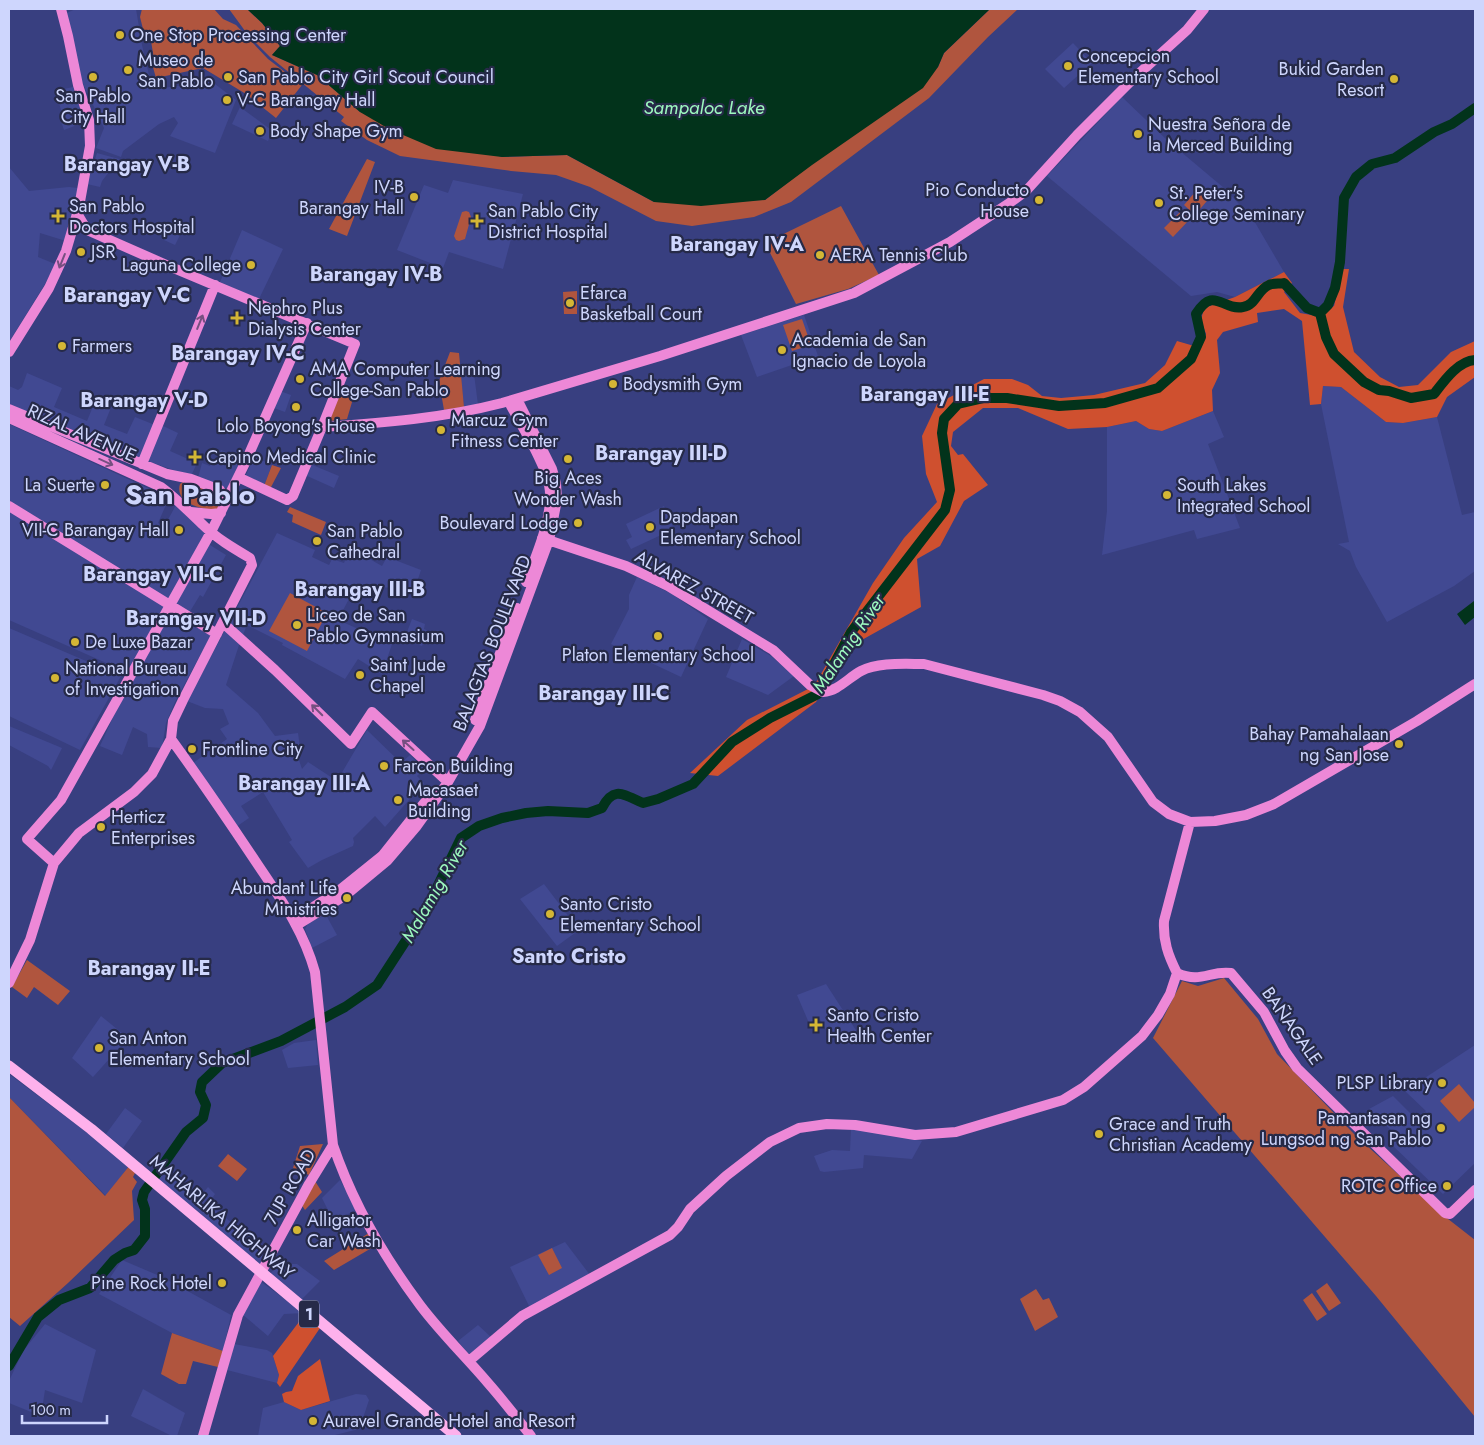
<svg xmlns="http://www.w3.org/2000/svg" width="1484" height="1445" viewBox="0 0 1484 1445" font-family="Jost,sans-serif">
	<rect width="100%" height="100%" fill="#383f80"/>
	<path fill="#414992" d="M76 9H136L142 45 152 88 156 89 211 81 236 100 215 153 170 136 178 123 174 117 159 124 123 151 121 157 96 148 104 128 77 71 64 14Z
		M1073 43 1092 63 1064 88 1045 69Z
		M73 87 85 122 64 130 61 121 64 119 55 91Z
		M1122 97 1168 141 1224 188 1253 219 1284 272 1235 297 1217 292 1191 296 1047 176Z
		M240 107 270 129 272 132 268 141 232 124Z
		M97 153 119 159 102 181 100 187 87 184Z
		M9 167 29 191 69 187 78 188 73 214 66 241 40 233 38 257 55 264 45 284 9 342Z
		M453 180 523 194 503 269 449 252 443 268 397 250 424 185 448 193Z
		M169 228 181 233 175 245 164 240Z
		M242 230 283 249 259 299 220 282Z
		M804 315 818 356 757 377 741 335Z
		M473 366 478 405 464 407 460 367Z
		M27 373 62 388 54 407 87 421 94 404 110 410 104 425 127 434 135 417 155 425H161L178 433 170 451 197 463 191 476 95 443 9 406V386L18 390 22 387Z
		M1323 386 1341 387 1386 422 1403 423 1437 417 1462 515 1475 512V571L1454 586 1387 622 1356 567 1350 551 1338 544 1349 542 1321 404Z
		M280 391 291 395 285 412 274 408Z
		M1213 411 1224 437 1208 444 1240 528 1197 539 1194 530 1102 555 1107 511V427L1136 421 1149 429 1162 431Z
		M9 424 169 498 158 523 164 527 176 505 206 531 199 544 210 545 226 555 203 597 200 595 189 613 9 504Z
		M221 450 241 458 228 488 213 485 198 478 202 463 210 466 211 464 214 465Z
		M251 455 272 465 264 486 245 477 250 466Z
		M310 464 339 476 334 488 305 475Z
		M664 506 674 529 631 549 626 540 632 537 626 524Z
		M9 509 211 635 175 702 166 723 162 748 148 747 147 734 133 727 122 755 100 746 130 680 129 673 9 620Z
		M277 533 315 550 312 557 329 565 332 559 344 563 350 548 382 566 387 557 421 570 415 588 357 587 353 591 338 620 392 644 382 674 358 659 345 679 282 645 283 643 247 625 240 642 226 685 258 713 275 736 298 733 301 755 298 757 302 769 308 762 337 781 367 730 401 763 410 755 424 769 417 776 424 783 385 827 375 816 353 838 354 842 353 846 322 860 308 868 289 842 292 840 263 792 241 806 249 818 236 827 193 763 227 739 220 729 229 724 223 709 205 708 187 701Z
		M637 577 672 594 708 619 681 677 611 644 629 609V595Z
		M412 619 425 624 424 629 428 631 422 646 404 640Z
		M9 628 121 676 80 750 9 716Z
		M742 639 771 656 794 676 768 695 726 677Z
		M9 726 62 748 51 770 48 766 9 745Z
		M544 884 579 930 557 946 520 899Z
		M326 915 337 935 312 948 305 929 309 922Z
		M826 984 859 1035 850 1039 829 1035 819 1018 809 1023 797 995Z
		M101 1016 128 1038 93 1077 72 1058Z
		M316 1040 318 1065 288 1068 282 1050 294 1043Z
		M1475 1045V1163L1443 1194 1391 1144 1398 1137 1369 1109 1393 1096 1416 1119 1426 1111 1405 1091Z
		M9 1074 130 1165 106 1196 9 1097Z
		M125 1108 142 1121 123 1148 106 1134Z
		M851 1128 891 1135 922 1141 912 1159 864 1155 863 1168 824 1172 820 1171 814 1156 832 1150 850 1151Z
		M165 1170 200 1197 208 1187 215 1194 208 1204 269 1252 261 1265 159 1179Z
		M340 1180 357 1209 334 1222 322 1198Z
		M565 1242 590 1275 530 1308 510 1267Z
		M122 1260 162 1277 231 1315 223 1351 172 1333 99 1294Z
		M279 1264H297L320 1281 302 1299 270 1274Z
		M260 1281 304 1313 284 1314 268 1336 242 1314Z
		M45 1324 96 1350 82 1403 45 1390 41 1416 9 1403V1381L23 1351Z
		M478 1325 492 1338 471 1357 458 1341Z
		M234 1344 267 1350 272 1353 279 1375 277 1383 227 1370Z
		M143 1389 185 1413 177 1436H172L131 1416Z
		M356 1394 366 1395 369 1400 364 1415 367 1427 335 1435V1436H258L263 1408 284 1402 301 1410Z"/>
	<path fill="#b0553e" d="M142 9H214L223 19 236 25 268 59 302 85 276 118 246 94 203 68 156 78 151 60 154 59 151 41H146L140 17Z
		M229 9H247L262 23 280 46 272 55 317 75 360 112 502 157 567 155 654 202 765 200 938 67 944 53 990 9H1018L988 37 929 98 791 202 754 217 692 226 656 221 590 187 556 175 511 171 400 156 367 140 341 121 344 117 270 57 248 35Z
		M367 159 375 162 347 236 329 229Z
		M1201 185 1212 195 1195 215 1184 205Z
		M841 206 879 275 848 289 796 304 765 243Z
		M466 211 469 212 471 217 465 239 459 241 456 240 454 236 462 212Z
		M1181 211 1190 219 1173 237 1164 228Z
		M577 291V314H564L563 292Z
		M802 319 811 345 792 351 783 325Z
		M450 352 459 353 464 407 444 410 439 381Z
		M340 388 355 392 347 419 330 421Z
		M272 465 281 468 270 489 264 486Z
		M186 480 218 492 221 505 218 510C203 510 174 503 180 484Z
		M290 507 326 522 321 535 292 522 293 515 287 512Z
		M290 593 327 613 307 651 269 631Z
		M27 960 70 991 58 1005 34 987 27 998 12 987Z
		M1224 978 1258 1019 1277 1054 1354 1134 1443 1215 1475 1240V1417L1376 1296 1153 1038 1182 981 1198 986Z
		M1459 1084 1475 1103V1107L1459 1122 1440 1101Z
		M9 1097 105 1196 130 1165 136 1171 133 1177 137 1182 132 1191 134 1220 68 1283 20 1326 9 1317Z
		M323 1144 309 1175 293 1168 300 1146Z
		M228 1154 247 1169 237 1181 218 1166Z
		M315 1181 322 1192 305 1210 301 1204Z
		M369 1233 375 1246 334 1270 324 1261Z
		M552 1248 562 1268 549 1275 538 1255Z
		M1327 1283 1341 1303 1329 1311 1316 1291Z
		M1036 1289 1043 1300 1049 1298 1058 1317 1035 1331 1020 1299Z
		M1312 1293 1327 1314 1317 1321 1303 1300Z
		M172 1333 223 1351 218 1367 193 1361 186 1384H179L161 1374Z"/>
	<path fill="#cf502f" d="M1343 269H1349L1343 307 1354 352 1380 377 1399 387 1418 385 1451 352 1475 341V377L1447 397 1437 417 1403 423 1386 422 1341 387 1323 386 1321 404 1310 405 1302 321 1284 309 1257 313 1258 322 1223 332 1217 340 1220 373 1212 390 1213 411 1162 431 1149 429 1136 421 1107 427 1068 429 1018 408H983L953 432 951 446 958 455 963 454 988 485 964 501 940 546 917 559 921 607 851 646 816 702 718 776 690 773 747 720 808 689 817 681 873 583 904 538 937 502 926 474 922 436 937 404 984 379H1012L1028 385 1042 396 1061 398 1094 395 1145 383 1165 365 1177 341 1201 348 1206 334 1201 320 1204 308 1235 297 1284 272 1292 283 1284 292 1300 313 1317 316 1334 306Z
		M305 1314 320 1328 280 1387 277 1383 279 1375 273 1356Z
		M320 1359 330 1401 301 1410 284 1402 282 1394 286 1392 292 1391 298 1376Z"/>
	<path fill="#02331b" d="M247 9H990L944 53 938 67 923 88 812 165 765 200 701 206 654 202 567 155 502 157 436 149 389 129 360 112 317 75 272 55 280 46 262 23Z
		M1474 601 1475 617 1465 625 1457 614Z"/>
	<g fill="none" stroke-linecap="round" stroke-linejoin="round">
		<path stroke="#02331b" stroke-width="10" d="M1320 313 1328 305 1335 288 1340 262 1344 198 1356 177 1372 164 1395 158 1434 132 1452 124 1475 108
			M1320 313 1326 337 1334 354 1364 382 1379 390 1389 391 1411 398 1434 394C1444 381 1458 361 1475 360
			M9 1366 38 1317 59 1300 90 1288 114 1260 125 1253 134 1250 145 1236V1209L142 1200 144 1192 186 1132 203 1118 206 1105 200 1092 202 1082 222 1063 281 1041 345 1007 377 985 427 908 461 838 479 826 502 818 526 813 548 811 588 813 602 808C614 785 624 795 643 803L658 799 693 784 732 742 770 718 818 694 851 632 945 510 950 490 942 433 944 419 958 404 984 398H1007L1059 406 1105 403 1158 388 1191 359 1201 337 1196 314C1214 285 1222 311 1243 307 1256 305 1257 290 1269 285 1273 283 1280 284 1284 283L1307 308 1320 313"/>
		<path stroke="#ed88d7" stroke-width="10" d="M78 215 87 230 171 267 355 344 322 427 293 496 287 500 238 477
			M9 352 49 288 66 251 79 207 90 146 89 120 78 85 68 36 61 9
			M509 402C520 424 545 462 549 485 555 513 536 556 526 582
			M9 409 167 474 191 479 220 490 225 504
			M9 418 161 487C176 498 188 511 202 524 216 538 233 548 250 558L252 565 183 700 173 721 171 739 152 774 134 792 79 833 54 863 30 940 9 983
			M322 427C383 423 444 418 502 403L660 356 854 293 950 242 1008 204 1026 191 1077 135 1133 79 1187 30 1204 9
			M142 464 215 285
			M9 506 217 634
			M191 512 211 514 221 513
			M542 538 626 566 668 586 773 650 810 685 823 692C838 691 848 678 861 671 878 662 904 664 924 664L1043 695 1060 701 1080 712 1108 737 1153 802 1169 814 1190 822 1215 821 1246 815 1274 804 1417 721 1475 684
			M223 623 275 670 351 744 372 712 448 782
			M475 720 517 608
			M171 739C200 779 228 820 256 862 280 898 303 929 315 972L333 1145C352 1201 385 1258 420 1305 441 1333 466 1357 488 1383 503 1400 517 1418 531 1436
			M54 863 27 839 61 800 211 532 245 463 307 323
			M295 919 341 889 382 856 432 793
			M297 925 346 895 387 861 416 827 448 782 480 726 549 540 557 500 556 483 552 469 517 399
			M1177 973C1201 984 1210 970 1231 973L1264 1012 1285 1051 1297 1068 1445 1213 1450 1214 1475 1190
			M469 1361 522 1316 670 1235 678 1227 690 1209 726 1176 770 1142 799 1128 827 1124 855 1125 915 1135 956 1132 1063 1100 1084 1087 1142 1036 1158 1015 1170 994 1177 973C1168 955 1163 941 1164 921L1190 822
			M203 1436 238 1315 309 1184 333 1145"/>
		<path stroke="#feb1ec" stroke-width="11" d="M9 1066 91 1129 456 1436"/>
	</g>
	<defs><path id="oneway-shaft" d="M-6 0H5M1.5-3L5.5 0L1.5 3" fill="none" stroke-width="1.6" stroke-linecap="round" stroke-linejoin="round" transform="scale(1.25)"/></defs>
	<g stroke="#765081">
		<use href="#oneway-shaft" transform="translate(62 261) rotate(112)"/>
		<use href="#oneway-shaft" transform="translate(200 322) rotate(-68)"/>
		<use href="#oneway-shaft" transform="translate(106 462) rotate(24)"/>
		<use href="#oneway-shaft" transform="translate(317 710) rotate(-135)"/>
		<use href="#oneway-shaft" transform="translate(408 745) rotate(-138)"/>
	</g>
	<g fill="#d4b635" stroke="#262a48" stroke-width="2">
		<circle cx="120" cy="35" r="5"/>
		<circle cx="1068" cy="66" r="5"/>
		<circle cx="128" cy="70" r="5"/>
		<circle cx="93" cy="77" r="5"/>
		<circle cx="228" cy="77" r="5"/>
		<circle cx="1394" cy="79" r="5"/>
		<circle cx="227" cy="100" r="5"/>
		<circle cx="260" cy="131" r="5"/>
		<circle cx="1138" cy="134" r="5"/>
		<circle cx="414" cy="197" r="5"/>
		<circle cx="1039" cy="200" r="5"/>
		<circle cx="1159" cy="203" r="5"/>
		<path d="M55.5 208.5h5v5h5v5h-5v5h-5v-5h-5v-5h5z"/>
		<path d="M474.5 213.5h5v5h5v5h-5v5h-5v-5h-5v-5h5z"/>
		<circle cx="81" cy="252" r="5"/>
		<circle cx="820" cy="255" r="5"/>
		<circle cx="251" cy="265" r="5"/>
		<circle cx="570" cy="303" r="5"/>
		<path d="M234.5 310.5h5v5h5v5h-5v5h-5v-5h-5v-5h5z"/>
		<circle cx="62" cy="346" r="5"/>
		<circle cx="782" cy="350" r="5"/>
		<circle cx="300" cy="379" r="5"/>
		<circle cx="613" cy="384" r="5"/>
		<circle cx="296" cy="407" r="5"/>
		<circle cx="441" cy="430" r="5"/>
		<path d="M192.5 449.5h5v5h5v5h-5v5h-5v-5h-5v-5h5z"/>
		<circle cx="568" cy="459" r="5"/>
		<circle cx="105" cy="485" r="5"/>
		<circle cx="1167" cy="495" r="5"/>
		<circle cx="578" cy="523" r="5"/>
		<circle cx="650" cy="527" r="5"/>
		<circle cx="179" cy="530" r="5"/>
		<circle cx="317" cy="541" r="5"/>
		<circle cx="297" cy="625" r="5"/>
		<circle cx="658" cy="636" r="5"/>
		<circle cx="75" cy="642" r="5"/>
		<circle cx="360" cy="675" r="5"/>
		<circle cx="55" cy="678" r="5"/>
		<circle cx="1399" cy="744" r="5"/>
		<circle cx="192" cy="749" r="5"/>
		<circle cx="384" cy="766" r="5"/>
		<circle cx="398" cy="800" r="5"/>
		<circle cx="101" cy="827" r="5"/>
		<circle cx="347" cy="898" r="5"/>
		<circle cx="550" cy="914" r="5"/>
		<path d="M813.5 1017.5h5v5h5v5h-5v5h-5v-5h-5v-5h5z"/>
		<circle cx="99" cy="1048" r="5"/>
		<circle cx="1442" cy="1083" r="5"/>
		<circle cx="1441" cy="1128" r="5"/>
		<circle cx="1099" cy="1134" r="5"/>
		<circle cx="1447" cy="1186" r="5"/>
		<circle cx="297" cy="1230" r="5"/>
		<circle cx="222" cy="1283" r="5"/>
		<circle cx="313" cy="1421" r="5"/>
	</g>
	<g text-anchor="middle" stroke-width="4.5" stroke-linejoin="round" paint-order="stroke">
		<rect fill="#262a48" stroke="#9ca2c7" stroke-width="1" x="299" y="1300.5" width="20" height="27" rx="4"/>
		<g font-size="16" font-weight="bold" fill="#ced6fd">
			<text x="309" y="1320">1</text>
		</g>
		<g font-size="18" fill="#ced6fd" stroke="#262a48" text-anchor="start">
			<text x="130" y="41">One Stop Processing Center</text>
			<text x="1078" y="62">Concepcion<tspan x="1078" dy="21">Elementary School</tspan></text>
			<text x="138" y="66">Museo de<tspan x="138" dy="21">San Pablo</tspan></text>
			<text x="1384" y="75" text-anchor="end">Bukid Garden<tspan x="1384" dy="21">Resort</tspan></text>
			<text x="238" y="83">San Pablo City Girl Scout Council</text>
			<text x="93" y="102" text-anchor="middle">San Pablo<tspan x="93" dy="21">City Hall</tspan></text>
			<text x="237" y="106">V-C Barangay Hall</text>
			<text x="1148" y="130">Nuestra Señora de<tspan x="1148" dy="21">la Merced Building</tspan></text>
			<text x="270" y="137">Body Shape Gym</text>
			<text x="404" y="193" text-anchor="end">IV-B<tspan x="404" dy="21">Barangay Hall</tspan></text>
			<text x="1029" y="196" text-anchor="end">Pio Conducto<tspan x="1029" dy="21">House</tspan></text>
			<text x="1169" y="199">St. Peter's<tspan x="1169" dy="21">College Seminary</tspan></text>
			<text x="69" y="212">San Pablo<tspan x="69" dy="21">Doctors Hospital</tspan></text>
			<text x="488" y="217">San Pablo City<tspan x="488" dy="21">District Hospital</tspan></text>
			<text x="91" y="258">JSR</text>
			<text x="830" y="261">AERA Tennis Club</text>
			<text x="241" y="271" text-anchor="end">Laguna College</text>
			<text x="580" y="299">Efarca<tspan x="580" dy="21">Basketball Court</tspan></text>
			<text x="248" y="314">Nephro Plus<tspan x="248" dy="21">Dialysis Center</tspan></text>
			<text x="792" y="346">Academia de San<tspan x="792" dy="21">Ignacio de Loyola</tspan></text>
			<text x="72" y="352">Farmers</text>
			<text x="310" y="375">AMA Computer Learning<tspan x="310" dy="21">College-San Pablo</tspan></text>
			<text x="623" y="390">Bodysmith Gym</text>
			<text x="451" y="426">Marcuz Gym<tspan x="451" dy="21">Fitness Center</tspan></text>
			<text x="296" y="432" text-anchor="middle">Lolo Boyong's House</text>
			<text x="206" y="463">Capino Medical Clinic</text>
			<text x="568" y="484" text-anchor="middle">Big Aces<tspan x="568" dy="21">Wonder Wash</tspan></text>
			<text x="95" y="491" text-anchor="end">La Suerte</text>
			<text x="1177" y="491">South Lakes<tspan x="1177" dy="21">Integrated School</tspan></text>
			<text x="660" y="523">Dapdapan<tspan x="660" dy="21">Elementary School</tspan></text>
			<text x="568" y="529" text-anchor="end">Boulevard Lodge</text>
			<text x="169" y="536" text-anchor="end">VII-C Barangay Hall</text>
			<text x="327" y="537">San Pablo<tspan x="327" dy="21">Cathedral</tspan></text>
			<text x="307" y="621">Liceo de San<tspan x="307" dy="21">Pablo Gymnasium</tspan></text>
			<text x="85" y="648">De Luxe Bazar</text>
			<text x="658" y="661" text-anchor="middle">Platon Elementary School</text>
			<text x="370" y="671">Saint Jude<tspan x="370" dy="21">Chapel</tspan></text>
			<text x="65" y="674">National Bureau<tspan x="65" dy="21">of Investigation</tspan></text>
			<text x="1389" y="740" text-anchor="end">Bahay Pamahalaan<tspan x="1389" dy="21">ng San Jose</tspan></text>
			<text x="202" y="755">Frontline City</text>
			<text x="394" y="772">Farcon Building</text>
			<text x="408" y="796">Macasaet<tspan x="408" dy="21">Building</tspan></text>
			<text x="111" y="823">Herticz<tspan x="111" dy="21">Enterprises</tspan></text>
			<text x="337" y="894" text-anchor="end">Abundant Life<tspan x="337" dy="21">Ministries</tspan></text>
			<text x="560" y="910">Santo Cristo<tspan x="560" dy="21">Elementary School</tspan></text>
			<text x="827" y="1021">Santo Cristo<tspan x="827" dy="21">Health Center</tspan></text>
			<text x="109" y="1044">San Anton<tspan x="109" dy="21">Elementary School</tspan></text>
			<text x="1432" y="1089" text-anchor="end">PLSP Library</text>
			<text x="1431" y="1124" text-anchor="end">Pamantasan ng<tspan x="1431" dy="21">Lungsod ng San Pablo</tspan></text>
			<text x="1109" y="1130">Grace and Truth<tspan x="1109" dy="21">Christian Academy</tspan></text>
			<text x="1437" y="1192" text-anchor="end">ROTC Office</text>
			<text x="307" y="1226">Alligator<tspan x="307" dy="21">Car Wash</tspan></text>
			<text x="212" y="1289" text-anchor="end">Pine Rock Hotel</text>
			<text x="323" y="1427">Auravel Grande Hotel and Resort</text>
		</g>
		<g font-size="18" fill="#ced6fd" stroke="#262a48">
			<text transform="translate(82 433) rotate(24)" y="6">RIZAL AVENUE</text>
			<text transform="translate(694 587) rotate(29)" y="6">ALVAREZ STREET</text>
			<text transform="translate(492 643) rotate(-69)" y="6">BALAGTAS BOULEVARD</text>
			<text transform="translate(1292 1026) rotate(55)" y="6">BAÑAGALE</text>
			<text transform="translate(290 1187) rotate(-60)" y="6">7UP ROAD</text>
			<text transform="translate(222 1217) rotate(40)" y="6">MAHARLIKA HIGHWAY</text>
		</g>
		<g font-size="19" font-style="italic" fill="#9df9bf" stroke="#262a48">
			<text x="704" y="114">Sampaloc Lake</text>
			<text transform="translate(848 643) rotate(-56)" y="7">Malamig River</text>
			<text transform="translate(434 891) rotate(-60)" y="7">Malamig River</text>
		</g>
		<g font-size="20" font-weight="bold" fill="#ced6fd" stroke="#262a48">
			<text x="127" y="171">Barangay V-B</text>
			<text x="737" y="251">Barangay IV-A</text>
			<text x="376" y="281">Barangay IV-B</text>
			<text x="127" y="302">Barangay V-C</text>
			<text x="238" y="360">Barangay IV-C</text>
			<text x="925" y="401">Barangay III-E</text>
			<text x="144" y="407">Barangay V-D</text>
			<text x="661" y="460">Barangay III-D</text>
			<text x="153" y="581">Barangay VII-C</text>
			<text x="360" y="596">Barangay III-B</text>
			<text x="196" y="625">Barangay VII-D</text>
			<text x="604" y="700">Barangay III-C</text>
			<text x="304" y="790">Barangay III-A</text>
			<text x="569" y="963">Santo Cristo</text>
			<text x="149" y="975">Barangay II-E</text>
		</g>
		<g font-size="28" font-weight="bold" fill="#ced6fd" stroke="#262a48">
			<text x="190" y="504">San Pablo</text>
		</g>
	</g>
	<rect width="1484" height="1445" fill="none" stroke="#ced6fd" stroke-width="20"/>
	<path d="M22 1415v8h85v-8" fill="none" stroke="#ced6fd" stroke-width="2.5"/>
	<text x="30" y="1415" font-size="15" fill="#ced6fd" stroke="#262a48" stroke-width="4" paint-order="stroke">100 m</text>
</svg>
